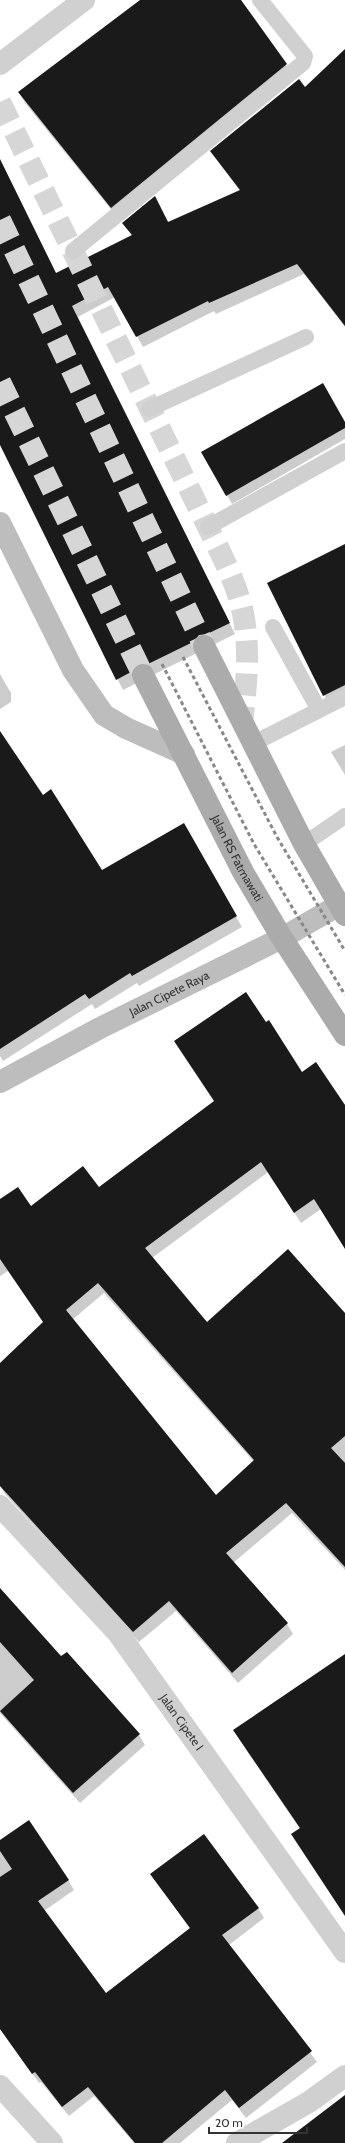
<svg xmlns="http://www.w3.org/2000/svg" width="345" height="2143" viewBox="0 0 345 2143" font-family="Cabin,sans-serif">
	<rect width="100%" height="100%" fill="#fff"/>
	<path fill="#0003" fill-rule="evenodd" d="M141 0H239L293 75 118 218 25 103 19 92Z
		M345 51V327L304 274 216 314 214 311 143 347 115 297 78 317 235 634 123 690 0 443V160L56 274 132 236 124 223 155 198 169 223 240 191 211 151 305 89Z
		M345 424V439L232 504 202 452Z
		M345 545V701L331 708 269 584Z
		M0 674 11 693V702L0 709Z
		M345 745V775L331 752Z
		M0 751 42 796 102 872 184 825 242 927 139 986 137 983 95 1009 92 1004 3 1061 0 1056Z
		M266 1023 302 1073 345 1106V1248L321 1209 301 1223 268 1172 152 1258 207 1324 345 1315V1570L292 1513 233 1563 287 1624 293 1634 238 1683 176 1611 139 1642 5 1494 0 1486V1364L44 1323 8 1271 0 1276V1200L30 1207 99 1188 215 1101ZM104 1293 254 1462 215 1497 72 1320Z
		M0 1590 61 1658 67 1653 139 1735 145 1745 80 1803 0 1713Z
		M345 1656V1906L300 1829 245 1748Z
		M0 1841 68 1880 74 1890 44 1911 106 1994 190 1929 152 1874 258 1908 264 1918 229 1945 317 2062 246 2118 232 2100 180 2143H134L94 2096 69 2116 41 2082 39 2083 0 2029Z"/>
	<path fill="#1a1a1a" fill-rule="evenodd" d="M140 0H241L287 64 111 208 18 92Z
		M345 49V326L297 264 209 303 208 301 136 337 108 287 72 306 230 623 207 634 199 635 193 642 148 664H138L131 672 116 680 0 445V159L56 273 132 235 122 223 155 196 168 222 240 190 210 151 299 79 305 87Z
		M323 383 345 422V428L226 496 201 452Z
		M345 544V685L323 696 267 583Z
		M0 731 43 795 51 789 102 870 184 823 237 916 132 976 130 973 89 999 85 994 0 1049Z
		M246 992 266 1022 269 1020 302 1072 316 1062 345 1105V1249L314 1199 294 1213 261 1162 145 1248 207 1322 288 1249 345 1313V1436L331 1448 345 1463V1567L286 1503 226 1553 288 1623 232 1673 169 1601 133 1632 0 1486V1363L43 1322 0 1259V1199L18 1187 31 1206 83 1166 99 1187 214 1101 174 1041ZM98 1283 254 1460 216 1495 66 1310Z
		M0 1588 61 1656 67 1652 140 1734 73 1793 0 1711 34 1680 0 1642Z
		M345 1654V1916L291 1834 300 1828 233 1730Z
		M29 1820 69 1880 38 1901 106 1993 190 1928 150 1874 204 1834 259 1908 222 1935 312 2051 239 2108 225 2090 162 2143H135L88 2087 62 2107 35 2072 32 2074 0 2029V1877L12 1869 0 1851V1840Z
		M345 2095V2143H282Z"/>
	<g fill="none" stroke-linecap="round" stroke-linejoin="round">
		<path stroke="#d6d6d6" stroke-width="22" stroke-dasharray="22 11" stroke-linecap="butt" d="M0 102 208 527C222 556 239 587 244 619 250 654 246 688 242 723"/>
		<path stroke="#d6d6d6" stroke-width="22" stroke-dasharray="22 11" stroke-linecap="butt" d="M0 220 204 646
			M0 382 143 675"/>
		<path stroke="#d0d0d0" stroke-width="16" d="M73 251 303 63 305 56 260 0
			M149 409 306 337
			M208 527 345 451
			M273 627 319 710
			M252 744 345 697
			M304 844 345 816"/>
		<g stroke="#d0d0d0" stroke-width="22">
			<path d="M0 64 84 0"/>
			<path id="s1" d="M0 1506 118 1633 345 1952"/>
			<path d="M0 2086 52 2143"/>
			<path d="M237 2143 309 2102 345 2076"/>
		</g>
		<g stroke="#bdbdbd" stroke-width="22">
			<path d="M0 523 73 670 104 715 126 728 184 754"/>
			<path id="s2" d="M0 1082 100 1028 282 938 339 905"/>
		</g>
		<g stroke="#ababab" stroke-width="22">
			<path d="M204 646 304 844 345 915"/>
			<path id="s3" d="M143 675 243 872 282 938 345 1035"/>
		</g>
		<path stroke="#888" stroke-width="3" stroke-dasharray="4 3" stroke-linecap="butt" d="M183 657 277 837 345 951
			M162 664 254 844 345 995"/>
	</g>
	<g text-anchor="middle" stroke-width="4" stroke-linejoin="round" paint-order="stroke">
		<g font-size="12" fill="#333" stroke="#fff">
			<text dy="4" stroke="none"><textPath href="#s3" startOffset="206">Jalan RS Fatmawati</textPath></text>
			<text dy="4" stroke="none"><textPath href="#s2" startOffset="191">Jalan Cipete Raya</textPath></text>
			<text dy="4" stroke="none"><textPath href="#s1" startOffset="283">Jalan Cipete I</textPath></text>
		</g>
	</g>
	<path d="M209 2127v6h98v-6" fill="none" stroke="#333333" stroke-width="2"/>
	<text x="215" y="2127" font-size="12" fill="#333333" stroke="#ffffff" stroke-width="3" paint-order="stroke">20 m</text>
</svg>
